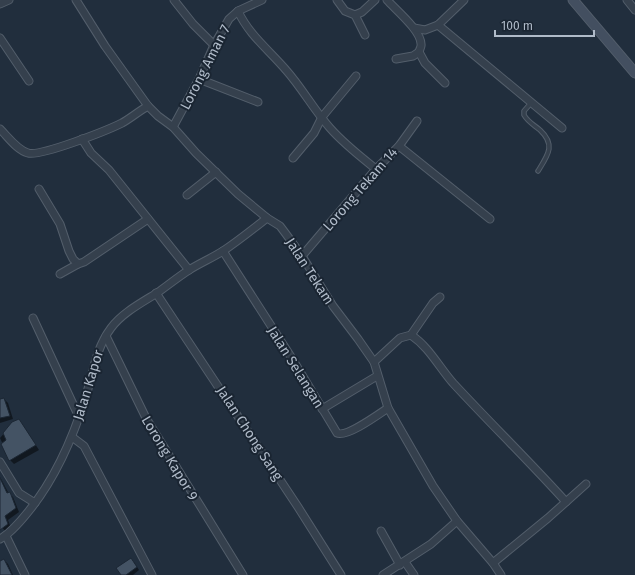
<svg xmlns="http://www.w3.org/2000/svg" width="635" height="575" font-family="'Fira Sans',sans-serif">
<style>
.shadow{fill:#0007}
.building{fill:#445364;stroke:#1c2734}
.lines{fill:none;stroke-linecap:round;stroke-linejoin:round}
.lane-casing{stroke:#535e6b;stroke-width:5.5}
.street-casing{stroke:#535e6b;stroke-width:9}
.secondary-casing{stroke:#535e6b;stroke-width:11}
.lane{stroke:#35404d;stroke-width:3.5}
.street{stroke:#35404d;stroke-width:7}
.secondary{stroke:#434f60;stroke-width:9}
.labels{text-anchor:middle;stroke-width:4;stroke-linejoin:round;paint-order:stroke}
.street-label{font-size:14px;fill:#b0bbc9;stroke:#1a2532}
</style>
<rect width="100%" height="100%" fill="#212e3d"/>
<g class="shadow">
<path d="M4,399l4,4 5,16 -13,4v-23z"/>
<path d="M19,420l4,5 16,25 -25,14 -4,-4 -10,-22 13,-15z"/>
<path d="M0,477l9,17 4,3 6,15 -11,8 3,8 -5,4 -6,-7z"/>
<path d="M4,560l4,4 5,11h-13v-13z"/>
<path d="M134,562l5,8 -6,5h-11z"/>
</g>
<g class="building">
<path d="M4,398l6,18 -10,2v-19z"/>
<path d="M19,419l17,26 -27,16 -8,-17 5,-4 -3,-7 9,-11z"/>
<path d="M0,478l7,15 3,-1 6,16 -11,8 3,8 -8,6z"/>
<path d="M131,558l6,9 -11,8h-5l-5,-7z"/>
<path d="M4,559l8,16h-12v-14z"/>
</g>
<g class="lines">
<defs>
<path id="lane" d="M531,103l-7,8v4c4,7 10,10 16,15 16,15 8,25 -2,41"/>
<g id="street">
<path d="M76,0l29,46 43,60 10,10 15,11 23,26 42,41 29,24 13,8 6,8 16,22 31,50 25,33 16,23 14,46 45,78 24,35 36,42 8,12"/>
<path d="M174,0l19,24 21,21"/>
<path d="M337,0l8,11 10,4 10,20"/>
<path d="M387,0c9,10 36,32 34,46 0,1 -2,5 -2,6l6,11 20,20"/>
<path d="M627,0l8,10"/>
<path d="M0,4l9,-4"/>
<path d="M238,11c11,24 31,39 48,59 16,18 28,40 44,58 14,16 31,29 46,41"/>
<path d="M355,15l7,-3 13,-12"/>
<path d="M438,25l124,103"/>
<path d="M414,28l11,2 13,-5 26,-25"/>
<path d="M0,38l29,43"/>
<path d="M396,59l17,-3 6,-4"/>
<path d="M199,79l59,23"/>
<path d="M173,127l26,-48 15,-34 15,-26 9,-8 24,-11"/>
<path d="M0,129c8,8 17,21 28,24 12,4 80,-23 94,-30 9,-5 17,-12 26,-17"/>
<path d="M82,139l9,14 18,17 80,100"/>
<path d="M399,146l91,73"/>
<path d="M293,158l21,-25 8,-16 34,-41"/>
<path d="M39,189l21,35 9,27 4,8 5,5 6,-2 64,-43"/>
<path d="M187,195l29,-23"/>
<path d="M223,251l70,109 44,73c9,5 42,-19 51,-25"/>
<path d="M302,256l74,-87 23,-23 18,-25"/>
<path d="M60,274l18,-10"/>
<path d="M156,293l142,214 43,68"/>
<path d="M33,318l46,99"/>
<path d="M411,335c18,12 28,32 42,48 37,40 76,78 113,119"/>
<path d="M106,336l40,82 97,157"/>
<path d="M374,362l26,-24 11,-3 22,-32 7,-6"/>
<path d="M322,409l55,-33"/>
<path d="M72,437l12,9 68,129"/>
<path d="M0,462l19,31 16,10"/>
<path d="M381,531l19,34"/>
<path d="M6,536l19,39"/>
<path d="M0,539c11,-6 20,-17 28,-27 28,-34 45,-74 58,-116 7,-24 10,-48 25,-68 11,-15 30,-25 46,-35 10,-7 21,-16 32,-23 11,-7 23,-12 34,-19 15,-10 30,-22 44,-33"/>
<path d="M405,562l9,13"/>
<path d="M493,563l55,-45 38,-34"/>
<path d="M383,575l48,-31 26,-23"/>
</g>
<path id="secondary" d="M573,0l62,73"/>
</defs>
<use href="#lane" class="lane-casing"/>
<use href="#street" class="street-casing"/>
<use href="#secondary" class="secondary-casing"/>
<use href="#lane" class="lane"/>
<use href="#street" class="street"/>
<use href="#secondary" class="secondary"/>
</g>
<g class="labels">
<g class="street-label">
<text transform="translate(205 67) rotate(-63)" y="5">Lorong Aman 7</text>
<text transform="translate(360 189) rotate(-49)" y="5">Lorong Tekam 14</text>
<text transform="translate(310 271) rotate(57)" y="5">Jalan Tekam</text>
<text transform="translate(296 367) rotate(58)" y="5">Jalan Selangan</text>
<text transform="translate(88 385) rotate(-73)" y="5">Jalan Kapor</text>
<text transform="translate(250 433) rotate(57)" y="5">Jalan Chong Sang</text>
<text transform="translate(170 458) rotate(59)" y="5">Lorong Kapor 9</text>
</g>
</g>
<path d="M495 30v6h99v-6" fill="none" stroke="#b0bbc9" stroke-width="2"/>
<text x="501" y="30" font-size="12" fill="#b0bbc9" stroke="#1a2532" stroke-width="3" paint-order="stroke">100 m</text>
</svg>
